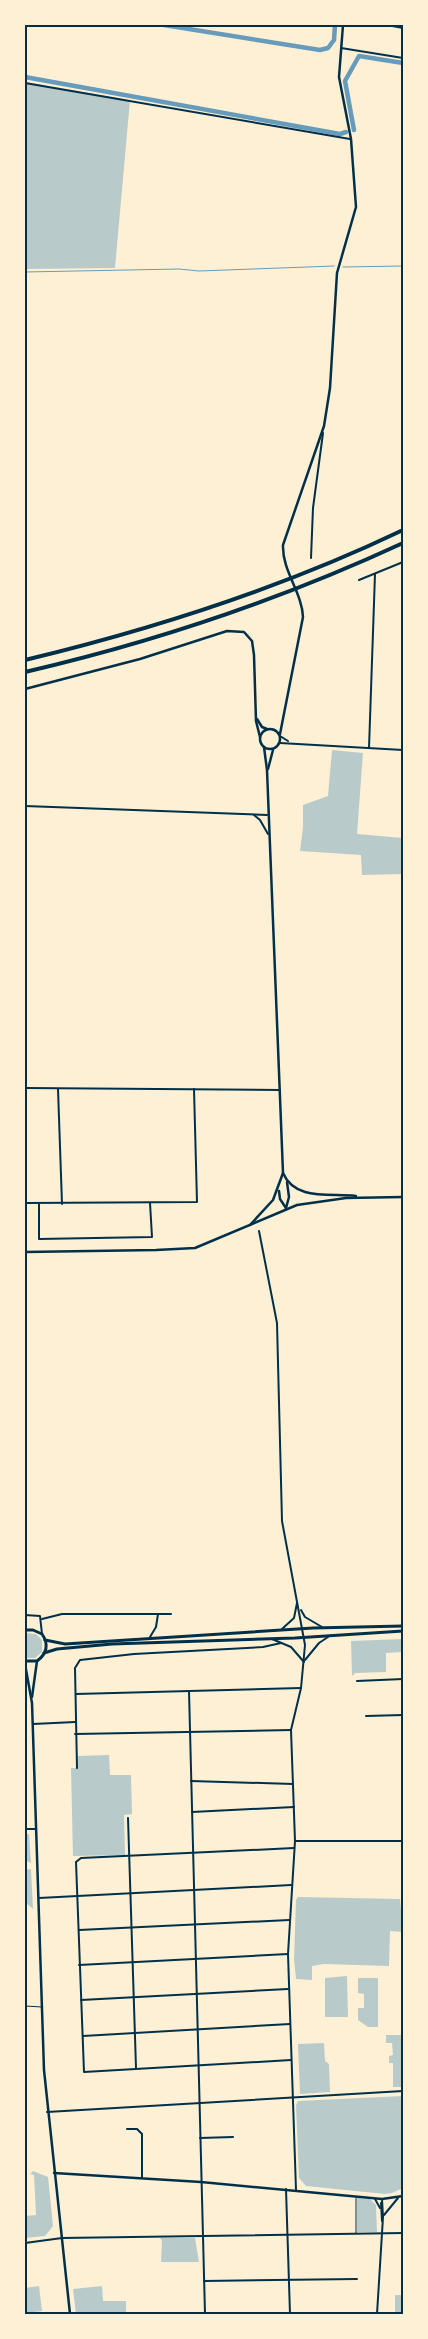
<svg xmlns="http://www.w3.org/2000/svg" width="428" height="2339" font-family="Figtree,sans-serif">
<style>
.green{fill:#b9caca}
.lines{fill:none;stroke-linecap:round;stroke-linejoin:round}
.stream{stroke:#669bbc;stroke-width:1}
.canal{stroke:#669bbc;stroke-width:4.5}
.service{stroke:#003049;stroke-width:1}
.minor{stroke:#003049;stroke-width:2}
.tertiary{stroke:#003049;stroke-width:2.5}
.primary{stroke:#003049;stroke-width:3}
.motorway{stroke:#003049;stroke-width:4}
.neatline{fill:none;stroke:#003049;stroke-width:2}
</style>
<rect width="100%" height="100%" fill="#fdf0d5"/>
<g class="green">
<path d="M25,82l105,18 -15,168 -90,1z"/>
<path d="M332,750l31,3 -6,81 46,4v36l-41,1 -1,-20 -61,-4 3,-24v-22l25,-9z"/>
<path d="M25,1633l11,1 6,6v12l-7,6h-10z"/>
<path d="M403,1639v13l-17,1v19l-31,1 -3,3 -1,-35z"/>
<path d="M109,1755l1,20h21l1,39 -8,1 1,40 -52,1 -2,-88h7v-12z"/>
<path d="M25,1834h4l2,29 -6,-3z"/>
<path d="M31,1869l2,40 -8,-7v-32z"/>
<path d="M298,1897l102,2 3,33 -13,-1 -1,35 -65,-2 -12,2v14l-16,-1 -2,-20 2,-59z"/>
<path d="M347,1976l1,41h-23v-39z"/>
<path d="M358,1978h20v49h-10l-10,-7v-12h6v-14l-6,-1z"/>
<path d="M386,2035h17v52h-10v-24h-4v-7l4,-1 -1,-12h-6z"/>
<path d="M324,2043l1,18 4,3 1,28 -30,2 -2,-50z"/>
<path d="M403,2096v92l-11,5 -7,1 -79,-8 -7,-8 -3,-73 2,-4z"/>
<path d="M33,2171l15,6 5,49 -8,10 -20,2v-22l11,-1 -2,-40 -4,-1z"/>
<path d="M357,2198l13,1 6,6 1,27h-20z"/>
<path d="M160,2238h35l4,24h-38l1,-21z"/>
<path d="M39,2286l3,25 -17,2v-25z"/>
<path d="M102,2286l1,15h23v13h-50l-3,-25z"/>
<rect x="395" y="2295" width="8" height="19"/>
</g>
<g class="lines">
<g class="stream">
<path d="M343,267l60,-1"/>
<path d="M25,272l154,-3 20,2 135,-5"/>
</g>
<g class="canal">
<path d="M164,25l156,25 8,-2 6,-8 1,-15"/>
<path d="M25,77l315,57 6,-2"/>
<path d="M354,130l-9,-49 14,-25 44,7"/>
</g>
<g class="service">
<path d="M25,2006l17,1"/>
<path d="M356,2197v36"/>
</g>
<g class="minor">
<path d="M387,25l16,3"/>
<path d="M341,48l62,10"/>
<path d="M25,83l325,56"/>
<path d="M311,558l2,-50 10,-75"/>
<path d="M359,580l44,-18"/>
<path d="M280,736l8,5"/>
<path d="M280,743l123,7"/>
<path d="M369,748l6,-174"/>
<path d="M25,806l242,9"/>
<path d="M254,815l6,5 8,14"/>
<path d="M25,1088l255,2"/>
<path d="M58,1089l4,115"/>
<path d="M25,1203l172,-1 -3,-113"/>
<path d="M39,1204v35l113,-2 -2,-34"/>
<path d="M259,1231l18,92 5,198 23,124 -4,43 -10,42 4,111 -7,113 8,236"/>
<path d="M301,1610l4,7 17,10"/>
<path d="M25,1615l15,1 2,18"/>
<path d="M42,1619l20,-5h109"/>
<path d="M282,1629l12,-11 3,-15"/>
<path d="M150,1637l6,-10 2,-13"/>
<path d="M272,1639l19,8 13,15"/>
<path d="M305,1660l14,-17 9,-6"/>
<path d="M357,1681l46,-2"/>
<path d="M189,1691l16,623"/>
<path d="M76,1694l225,-6"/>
<path d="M366,1716l37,-1"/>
<path d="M33,1724l42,-2"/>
<path d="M75,1734l216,-4"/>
<path d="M77,1768l-2,-100 5,-8 54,-6 129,-7 18,-4"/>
<path d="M191,1781l102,3"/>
<path d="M192,1812l102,-5"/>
<path d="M128,1818l8,250"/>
<path d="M25,1829h10"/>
<path d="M295,1841h108"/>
<path d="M39,1898l252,-13"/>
<path d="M79,1930l210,-10"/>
<path d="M79,1965l209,-11"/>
<path d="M81,2000l207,-11"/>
<path d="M83,2036l207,-12"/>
<path d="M291,2060l-207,12 -8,-210 5,-4 213,-10"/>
<path d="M47,2112l356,-21"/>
<path d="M127,2129h10l5,5v43"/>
<path d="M200,2138l33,-1"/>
<path d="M286,2189l4,125"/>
<path d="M375,2199l5,9"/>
<path d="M381,2203l1,18"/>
<path d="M384,2215l14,-17"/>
<path d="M25,2243l37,-5 341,-5"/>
<path d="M204,2281l153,-2"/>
<path d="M377,2314l6,-97 -1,-18"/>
</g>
<g class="tertiary">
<path d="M25,689l115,-30 87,-28 17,1 8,9 2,14 2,66 4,16"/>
<path d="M257,719l5,8 5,2"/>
<circle cx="270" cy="739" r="10"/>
<path d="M280,734l23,-117c-1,-25 -21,-46 -20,-72l41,-119 6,-38 7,-115 19,-66 -5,-68 -12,-62 4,-52"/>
<path d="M268,769l5,-19"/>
<path d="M283,1173c12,28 47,20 73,23"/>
<path d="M279,1191l1,8 6,9"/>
<path d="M286,1208l3,-11 -2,-15"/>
<path d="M250,1225l23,-25 10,-27 -16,-403 -3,-23"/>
<path d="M25,1252l131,-2 39,-2 102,-43 49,-7 57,-1"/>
<path d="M25,1664l7,39 12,367 26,244"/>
<path d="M32,1697l5,-36"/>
<path d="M54,2173l147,9 181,17 21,-3"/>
</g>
<g class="primary">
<path d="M25,1630h8l9,4c7,10 5,20 -5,27h-12"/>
<path d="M45,1640l20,4 248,-16 90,-2"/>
<path d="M44,1653l13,-4 55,-5 183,-6 108,-7"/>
</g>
<g class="motorway">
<path d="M25,660c129,-31 259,-73 378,-130"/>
<path d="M25,672c130,-30 257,-73 378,-129"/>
</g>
</g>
<rect width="428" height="2339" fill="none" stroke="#fdf0d5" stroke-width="52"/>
<rect x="26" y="26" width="376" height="2287" class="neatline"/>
</svg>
